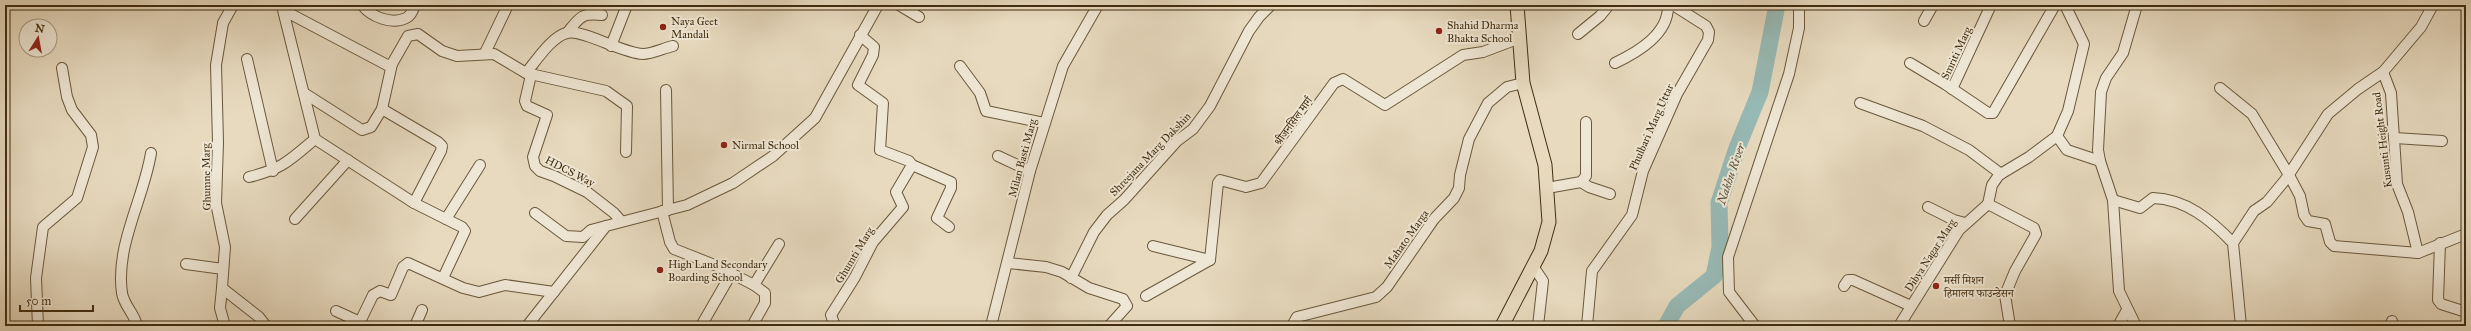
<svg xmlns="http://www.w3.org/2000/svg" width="2471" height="331" font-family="'IM FELL Great Primer','Noto Serif Devanagari',serif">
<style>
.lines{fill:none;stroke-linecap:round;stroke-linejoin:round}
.river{stroke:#97bab6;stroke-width:17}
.minor-casing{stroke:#6a583b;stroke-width:12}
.major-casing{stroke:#402d0f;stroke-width:15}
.minor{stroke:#efe7d5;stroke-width:10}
.major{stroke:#e7dabf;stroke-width:13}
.poi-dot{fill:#8f2418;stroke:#efe7d5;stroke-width:1.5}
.labels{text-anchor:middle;stroke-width:4;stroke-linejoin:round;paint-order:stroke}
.poi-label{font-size:11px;fill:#402d0f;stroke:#efe7d5;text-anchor:start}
.street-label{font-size:11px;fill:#402d0f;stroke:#efe7d5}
.water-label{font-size:12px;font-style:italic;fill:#565039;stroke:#efe7d5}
</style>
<rect width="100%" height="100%" fill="#e7dabf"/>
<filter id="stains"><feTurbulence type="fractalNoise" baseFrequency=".005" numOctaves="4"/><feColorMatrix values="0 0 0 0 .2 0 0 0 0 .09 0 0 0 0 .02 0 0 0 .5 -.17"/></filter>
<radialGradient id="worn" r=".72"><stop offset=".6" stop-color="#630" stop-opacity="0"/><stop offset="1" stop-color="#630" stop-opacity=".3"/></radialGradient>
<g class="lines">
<path class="river" d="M1666,326l11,-20 37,-30 6,-29 -1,-44 18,-55 23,-56 17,-87"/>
<defs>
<g id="minor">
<path d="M233,5l-10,18 -7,42 2,77 -2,61 9,44 -3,41 37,29 7,9"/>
<path d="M362,5c9,12 30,20 44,13 5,-2 7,-8 9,-13"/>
<path d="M899,5l20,12"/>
<path d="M1924,21l9,-16"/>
<path d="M567,33c13,-16 14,-20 35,-18"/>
<path d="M1578,34l22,-18 9,-11"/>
<path d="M611,46l16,-41"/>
<path d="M485,53l23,-48"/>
<path d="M247,59l26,112"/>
<path d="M1615,63c23,-11 54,-29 53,-58"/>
<path d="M1910,63l35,21 43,29h5l62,-108"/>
<path d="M960,66l20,27 6,18 58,12"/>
<path d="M2383,72l8,21 6,91 11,28 10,41"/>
<path d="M526,73c10,-12 26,-37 41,-40 16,-4 54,20 76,21 9,0 21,-6 30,-8"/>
<path d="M531,75l-6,26 2,5 20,9 -14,42 2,9 5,5 14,5 33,16 27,21 7,8"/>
<path d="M2220,88l32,26 37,61 11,21 4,19 4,6 17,3 5,18 4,4 84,7 48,-19"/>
<path d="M1952,89l39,-84"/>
<path d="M666,90l2,120"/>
<path d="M304,93l58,37 9,-3 11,-18 56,33 4,4 -1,5 -27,52"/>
<path d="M1860,103l63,23 46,24 32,24"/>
<path d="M382,109l10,-45"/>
<path d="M2057,136l10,14 33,11 13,39 6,91 17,35"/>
<path d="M2395,138l47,3"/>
<path d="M998,156l32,15"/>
<path d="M2100,161l-2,-11 3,-58 5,-14 17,-25 14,-48"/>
<path d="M912,165l39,17v6l-14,30 12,9"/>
<path d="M249,177c33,-8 40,-16 66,-38"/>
<path d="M1581,182l8,5 21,7"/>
<path d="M1547,188l34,-6 5,-6v-54"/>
<path d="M2113,200l27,8 13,-10c33,1 58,22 80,45"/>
<path d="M1928,207l26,13 11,3"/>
<path d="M662,211l8,31 4,7 43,17 37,19 11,8v10l-13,23"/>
<path d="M535,213l31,23 17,1 8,-7 15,-4"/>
<path d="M295,219l53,-59"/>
<path d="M446,219l34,-54"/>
<path d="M2440,243l-2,57 3,4 25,8"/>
<path d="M1153,246l57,14"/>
<path d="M1008,263l38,4 16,5 27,16 34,11 4,7 -18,20"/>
<path d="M186,264l37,5"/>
<path d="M1533,266l10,15 -5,45"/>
<path d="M443,278l22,-47 -3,-4 -48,-24 -99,-64 -32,-129 104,55 5,-1 16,-28 10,-2 24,17 15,5 37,-2 32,19 80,18 21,15 -1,46"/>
<path d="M1071,278l23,-46 13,-17 17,-15 53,-59 16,-12 17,-23 39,-75 10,-14 12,-12"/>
<path d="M754,285l25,-41"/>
<path d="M1844,286l4,-6h5l58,26"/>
<path d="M222,288l-2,20 5,18"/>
<path d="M1146,296l64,-36 8,-77 2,-3 26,7 15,-4 73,-100 9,-4 42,26 78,-50 20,-3 37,-14"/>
<path d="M336,311l24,11"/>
<path d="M38,326l-2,-48 7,-51 34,-29 16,-51 -2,-12 -19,-25 -5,-13 -5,-29"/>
<path d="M137,326c-2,-12 -13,-20 -15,-33 -7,-47 22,-95 29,-140"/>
<path d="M358,326l15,-31 7,-4 11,4 12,-28 5,-4 55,25 16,4 26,-7 49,7"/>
<path d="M415,326l7,-16"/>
<path d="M527,326l79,-100 81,-21 46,-22 40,-27 42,-38 63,-113"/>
<path d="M701,326l30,-52"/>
<path d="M835,326l-4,-11 24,-38 18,-35 30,-35 -7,-15 16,-27 -3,-4 -29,-11 3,-47 -25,-18 15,-30 1,-8 -14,-12"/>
<path d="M991,326l39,-155 33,-105 35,-61"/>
<path d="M1292,326l5,-9 79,-20 11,-10 47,-68 20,-21 5,-10 1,-13 9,-36 19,-36 19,-16 16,-4"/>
<path d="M1587,326l5,-55 40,-56 11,-44 34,-77 31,-54 1,-8 -3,-6 -33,-21"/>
<path d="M1755,326l-26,-34 -1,-35 61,-183 10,-46v-23"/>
<path d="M1899,326l60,-96 29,-26"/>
<path d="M2010,326l-5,-31 10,-24 21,-37 -2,-6 -46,-24 4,-19 7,-10 30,-18 28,-21 11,-25 16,-67 -19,-39"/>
<path d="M2118,326l9,-16"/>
<path d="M2241,326l-8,-83 21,-32 13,-9 19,-23 42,-65 30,-25 25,-17 38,-45 12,-22"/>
<path d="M2390,326l2,-5"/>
</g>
<path id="major" d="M1502,326l39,-75 8,-29 -4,-57 -22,-82 -6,-78"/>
</defs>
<use href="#minor" class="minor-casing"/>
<use href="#major" class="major-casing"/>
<use href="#minor" class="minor"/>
<use href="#major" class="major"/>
</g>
<g class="poi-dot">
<circle cx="663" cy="27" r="4"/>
<circle cx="1439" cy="31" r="4"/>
<circle cx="724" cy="145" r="4"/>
<circle cx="660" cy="270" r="4"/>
<circle cx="1936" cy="286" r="4"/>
</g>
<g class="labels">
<g class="poi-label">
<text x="671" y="25">Naya Geet<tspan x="671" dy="13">Mandali</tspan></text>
<text x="1447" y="29">Shahid Dharma<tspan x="1447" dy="13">Bhakta School</tspan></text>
<text x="732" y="149">Nirmal School</text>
<text x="668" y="268">High Land Secondary<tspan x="668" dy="13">Boarding School</tspan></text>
<text x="1944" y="284">मर्सी मिशन<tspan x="1944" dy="13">हिमालय फाउन्डेसन</tspan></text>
</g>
<g class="street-label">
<text transform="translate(1956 53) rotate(-65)" y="4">Smriti Marg</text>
<text transform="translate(1293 121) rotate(-54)" y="4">श्रीजनसिल मार्ग</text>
<text transform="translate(1651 127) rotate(-66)" y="4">Phulbari Marg Uttar</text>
<text transform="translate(2382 140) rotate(-97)" y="4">Kusunti Height Road</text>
<text transform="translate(1150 154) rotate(-46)" y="4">Shreejana Marg Dakshin</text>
<text transform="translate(1022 158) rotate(-75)" y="4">Milan Basti Marg</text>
<text transform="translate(570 171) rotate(27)" y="4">HDCS Way</text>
<text transform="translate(206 177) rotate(-91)" y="4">Ghumne Marg</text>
<text transform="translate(1406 239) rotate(-55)" y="4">Mahato Marga</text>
<text transform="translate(854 255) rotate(-59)" y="4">Ghumti Marg</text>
<text transform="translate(1930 255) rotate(-57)" y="4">Dibya Nagar Marg</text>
</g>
<g class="water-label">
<text transform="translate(1731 174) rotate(-71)" y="4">Nakhu River</text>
</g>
</g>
<rect width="2471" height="331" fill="none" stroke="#e7dabf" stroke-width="20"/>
<rect x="6" y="6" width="2459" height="319" fill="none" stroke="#402d0f" stroke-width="2"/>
<rect x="10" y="10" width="2451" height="311" fill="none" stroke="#402d0f"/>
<g transform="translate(38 38) rotate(11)"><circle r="19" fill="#efe7d5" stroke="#a99d86"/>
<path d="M0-3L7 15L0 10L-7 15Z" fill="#8f2418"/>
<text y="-6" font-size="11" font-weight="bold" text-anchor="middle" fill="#402d0f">N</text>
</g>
<path d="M20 305v6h73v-6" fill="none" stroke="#402d0f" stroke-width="2"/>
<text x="26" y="305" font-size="12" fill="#402d0f" stroke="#efe7d5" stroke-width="3" paint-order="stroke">50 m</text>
<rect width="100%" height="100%" filter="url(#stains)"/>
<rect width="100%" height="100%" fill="url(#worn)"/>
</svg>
